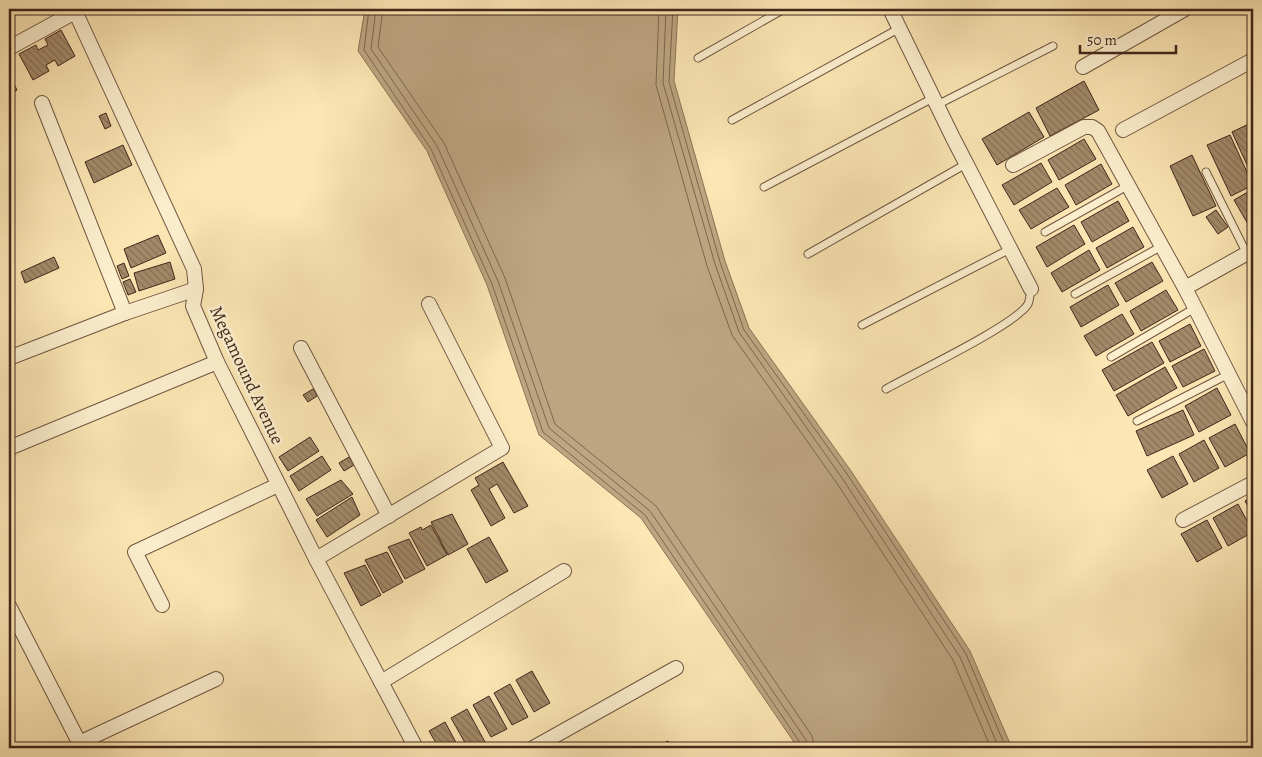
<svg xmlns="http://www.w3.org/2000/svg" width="1262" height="757" font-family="Alegreya,serif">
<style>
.water{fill:#bca580;stroke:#8b7257}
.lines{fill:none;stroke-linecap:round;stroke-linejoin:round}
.shore{stroke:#7e664d;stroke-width:1}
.building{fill:url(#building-back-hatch);stroke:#41261a}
.lane-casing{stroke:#705640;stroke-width:9}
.street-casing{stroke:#705640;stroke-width:16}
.lane{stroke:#fcefce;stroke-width:7}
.street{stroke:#fcefce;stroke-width:14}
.labels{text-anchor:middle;stroke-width:5;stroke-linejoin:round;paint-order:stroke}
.street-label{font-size:18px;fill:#41261a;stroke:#fcefce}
</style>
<defs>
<pattern id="building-back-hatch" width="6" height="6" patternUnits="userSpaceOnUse" patternTransform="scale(1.25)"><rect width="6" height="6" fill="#a28a6a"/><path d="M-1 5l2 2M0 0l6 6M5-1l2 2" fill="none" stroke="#867156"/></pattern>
</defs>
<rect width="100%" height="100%" fill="#fbe6b4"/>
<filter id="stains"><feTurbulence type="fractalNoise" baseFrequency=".004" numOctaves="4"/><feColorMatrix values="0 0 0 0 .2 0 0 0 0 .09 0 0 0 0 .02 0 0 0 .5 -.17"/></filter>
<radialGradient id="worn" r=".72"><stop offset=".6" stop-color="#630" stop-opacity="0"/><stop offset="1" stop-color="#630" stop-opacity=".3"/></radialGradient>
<path class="water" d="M365,9h313l-4,72 51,180 24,67 102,143 119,180 42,97h-214l-157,-230 -102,-83 -52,-150 -60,-134 -69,-100z"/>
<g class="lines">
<g class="shore">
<path d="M369,9l-5,41 67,99 61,135 51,148 102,83 156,229 1,4"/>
<path d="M376,9l-5,40 66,97 61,135 51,147 101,83 156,229 2,8"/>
<path d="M383,9l-5,38 66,96 61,135 50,146 101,82 156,230 3,12"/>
<path d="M659,9l-3,76 51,181 25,69 104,147 117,178 38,88"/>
<path d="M666,9l-3,74 52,181 24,68 103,146 118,179 39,91"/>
<path d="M673,9l-4,73 51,180 24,68 103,144 119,180 40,94"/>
</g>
</g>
<g class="building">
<path d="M61,30l14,26 -17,10 -3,-6 -9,5 3,6 -16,9 -14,-26 17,-9 2,5 10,-5 -3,-6z"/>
<path d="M9,74l8,16 -8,5z"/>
<path d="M1084,81l15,29 -49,26 -14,-28z"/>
<path d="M1029,112l15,25 -47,28 -15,-26z"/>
<path d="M106,113l5,13 -6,3 -6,-13z"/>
<path d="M1253,122v56l-21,-46z"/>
<path d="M1230,135l23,50 -22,11 -24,-51z"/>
<path d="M1084,139l12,20 -37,21 -11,-20z"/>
<path d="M123,145l9,20 -38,18 -9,-21z"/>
<path d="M1192,155l24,51 -23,10 -23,-50z"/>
<path d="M1041,163l11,19 -38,23 -12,-20z"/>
<path d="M1101,164l11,20 -36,21 -11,-20z"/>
<path d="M1057,188l12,19 -38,22 -12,-19z"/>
<path d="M1253,189v41l-1,1 -18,-31z"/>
<path d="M1118,201l11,20 -37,21 -11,-20z"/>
<path d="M1216,210l12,17 -10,7 -12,-17z"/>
<path d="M1074,225l11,19 -38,23 -11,-20z"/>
<path d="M1133,227l11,20 -37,21 -11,-20z"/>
<path d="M158,235l8,18 -35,15 -7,-19z"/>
<path d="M1089,250l11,20 -38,22 -11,-19z"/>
<path d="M54,257l5,11 -34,15 -4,-11z"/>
<path d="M170,262l5,17 -36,12 -5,-18z"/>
<path d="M1152,262l11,19 -37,21 -11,-19z"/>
<path d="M124,263l5,13 -7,3 -5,-13z"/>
<path d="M130,279l6,13 -8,3 -5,-13z"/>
<path d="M1108,285l11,20 -38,22 -11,-20z"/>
<path d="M1166,290l12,20 -37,21 -11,-20z"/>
<path d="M1122,314l12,20 -38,22 -12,-20z"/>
<path d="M1190,324l11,22 -31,16 -11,-21z"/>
<path d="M1152,342l12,21 -50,28 -12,-21z"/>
<path d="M1204,349l11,22 -32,16 -11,-21z"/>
<path d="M1165,367l12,21 -49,28 -12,-21z"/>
<path d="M1217,388l14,27 -32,17 -14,-26z"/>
<path d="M313,389l4,7 -9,6 -5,-7z"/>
<path d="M1183,410l11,25 -47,21 -11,-25z"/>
<path d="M1235,424l15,29 -25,14 -16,-29z"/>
<path d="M310,437l9,14 -31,20 -9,-14z"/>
<path d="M1204,440l15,28 -25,14 -15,-28z"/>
<path d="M322,456l9,14 -32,21 -9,-15z"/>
<path d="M1173,456l15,28 -26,14 -15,-28z"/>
<path d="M349,457l5,8 -10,6 -5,-8z"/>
<path d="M503,462l25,44 -14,7 -17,-29 -8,5 16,29 -14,8 -20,-36 8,-5 -4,-7z"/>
<path d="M341,480l12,14 -36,22 -11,-17z"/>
<path d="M1253,496v20l-8,-15z"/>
<path d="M352,497l8,18 -33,22 -11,-17z"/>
<path d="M1238,504l15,28 -25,14 -15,-28z"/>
<path d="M452,514l16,30 -20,11 -17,-33z"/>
<path d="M1207,520l15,28 -25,14 -16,-28z"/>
<path d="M431,525l16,30 -20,11 -18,-33 12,-6 1,3z"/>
<path d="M489,537l19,34 -22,12 -19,-34z"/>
<path d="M409,539l16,30 -20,10 -17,-32z"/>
<path d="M387,552l16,30 -20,11 -18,-33z"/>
<path d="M365,565l16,30 -20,11 -17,-33z"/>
<path d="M532,671l18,32 -16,9 -18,-32z"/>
<path d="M510,684l18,33 -16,8 -18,-32z"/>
<path d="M489,696l18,33 -16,8 -18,-32z"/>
<path d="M467,709l18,33 -12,6h-5l-17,-30z"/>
<path d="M445,722l14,26h-20l-10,-17z"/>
<path d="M668,741l4,7h-16v-1z"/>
</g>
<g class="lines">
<defs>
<g id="lane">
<path d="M698,58l86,-49"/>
<path d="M937,105l116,-59"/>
<path d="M732,120l168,-92"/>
<path d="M1206,172l41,82"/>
<path d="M764,187l169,-89"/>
<path d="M1045,232l84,-47"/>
<path d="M808,254l158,-90"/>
<path d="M1075,294l87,-48"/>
<path d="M862,325l148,-76"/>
<path d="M1111,357l84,-49"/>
<path d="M886,389c26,-15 130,-64 142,-85 2,-4 2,-11 3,-15"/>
<path d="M1137,421l92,-47"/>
</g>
<g id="street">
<path d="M74,9l120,260 2,20 -3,17 24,56 99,197 100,189"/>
<path d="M890,9l63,129 78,151"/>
<path d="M9,48l66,-36"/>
<path d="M1083,67l102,-58"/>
<path d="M42,103l83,210"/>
<path d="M1123,130l130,-70"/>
<path d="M1013,165l71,-38h8l6,4 87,157"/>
<path d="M1253,250l-68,38 68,134"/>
<path d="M301,348l88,168"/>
<path d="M9,358l116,-45 71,-24"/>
<path d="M9,448l208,-86"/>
<path d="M1183,520l70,-37"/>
<path d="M316,559l186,-111 -73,-144"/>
<path d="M162,605l-27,-53 143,-67"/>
<path d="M9,606l73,142"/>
<path d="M381,682l183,-111"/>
<path d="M79,743l137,-64"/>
<path d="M533,748l143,-80"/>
</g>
</defs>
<use href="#lane" class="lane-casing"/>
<use href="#street" class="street-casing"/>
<use href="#lane" class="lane"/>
<use href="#street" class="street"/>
</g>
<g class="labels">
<g class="street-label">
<text transform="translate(247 375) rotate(65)" y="6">Megamound Avenue</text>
</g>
</g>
<rect width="1262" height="757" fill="none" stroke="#fbe6b4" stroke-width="30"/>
<rect x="10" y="10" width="1242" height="737" fill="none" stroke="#41261a" stroke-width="2.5"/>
<rect x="15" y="15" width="1232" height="727" fill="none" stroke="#41261a"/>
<path d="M1080 45v8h96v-8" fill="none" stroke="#41261a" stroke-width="2.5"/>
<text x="1087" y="45" font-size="15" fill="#41261a" stroke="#fcefce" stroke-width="4" paint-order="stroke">50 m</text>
<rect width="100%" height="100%" filter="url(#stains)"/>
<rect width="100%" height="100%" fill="url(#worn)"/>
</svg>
